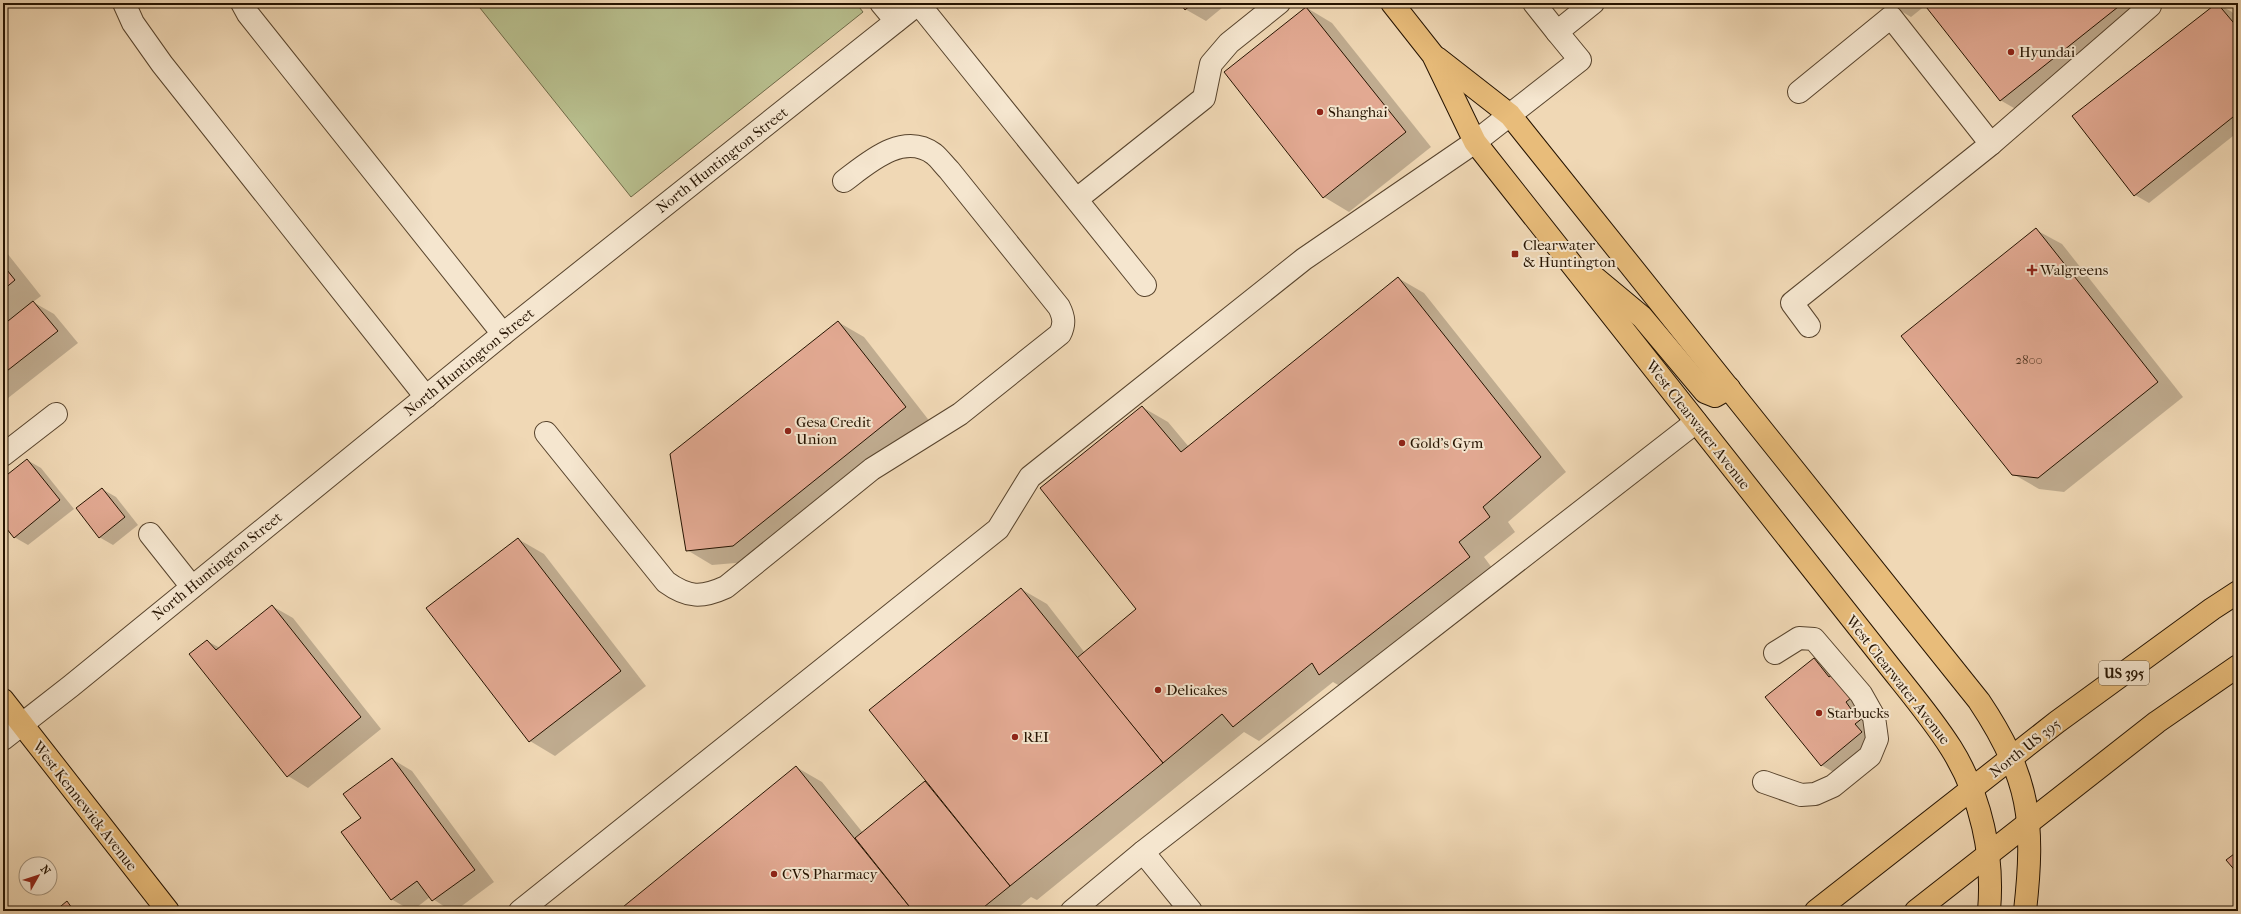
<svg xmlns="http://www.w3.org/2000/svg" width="2241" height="914" font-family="'IM FELL French Canon',serif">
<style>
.green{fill:#b8bf8e;stroke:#6e6947}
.shadow{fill:#0003}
.building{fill:#e2a992;stroke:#251300}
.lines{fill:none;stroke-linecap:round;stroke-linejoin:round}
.minor-casing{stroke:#58442d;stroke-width:24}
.major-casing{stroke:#251300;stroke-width:24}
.highway-casing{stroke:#251300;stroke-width:24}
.minor{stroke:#f5e6cf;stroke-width:22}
.major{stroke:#e8bc7a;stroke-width:22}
.highway{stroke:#e8bc7a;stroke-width:22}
.poi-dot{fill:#8f2418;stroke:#f5e6cf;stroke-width:1.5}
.labels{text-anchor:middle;stroke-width:4;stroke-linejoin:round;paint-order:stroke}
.number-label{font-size:13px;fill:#543824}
.shield{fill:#f5e6cf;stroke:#63523e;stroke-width:1}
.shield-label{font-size:14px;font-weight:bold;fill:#251300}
.poi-label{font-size:15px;fill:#251300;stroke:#f5e6cf;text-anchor:start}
.street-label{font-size:15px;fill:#251300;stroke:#f5e6cf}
</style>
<rect width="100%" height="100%" fill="#f0d8b5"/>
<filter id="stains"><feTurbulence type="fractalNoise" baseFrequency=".005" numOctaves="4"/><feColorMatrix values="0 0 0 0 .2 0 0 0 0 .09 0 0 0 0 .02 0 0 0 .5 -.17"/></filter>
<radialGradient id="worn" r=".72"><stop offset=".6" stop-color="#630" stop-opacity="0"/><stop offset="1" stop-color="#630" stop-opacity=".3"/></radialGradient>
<path class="green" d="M476,3h380l7,9 -232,185z"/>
<g class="shadow">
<path d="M1181,3h47l-22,18 -21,-12z"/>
<path d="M1887,3h261l-122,112 -26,-15 -74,-95 -15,12z"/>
<path d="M2218,4l14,8 6,8v112l-89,71 -14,-8 -62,-79z"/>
<path d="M1307,8l25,15 99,124 -82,65 -25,-15z"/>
<path d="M2036,230l26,14 121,153 -119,95 -25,-3 -26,-15z"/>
<path d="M3,248l38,48 -8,6 21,12 24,29 -75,59z"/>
<path d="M1398,278l26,15 142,179 -58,50 7,10 -31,25 11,15 -150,117 -12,-7 -74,59 -15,-9 -207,168 -6,-3 -17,14h-394l176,-144 26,15 41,51 62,-51 6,4 90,-197 26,15 38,49 52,-43 5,-203 26,15 21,25z"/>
<path d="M838,322l26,15 67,86 -172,138 -47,4 -25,-15z"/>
<path d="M27,460l14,8 33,41 -46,36 -14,-8 -11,-15v-43z"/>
<path d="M102,489l14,8 22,28 -25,20 -14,-8z"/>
<path d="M518,539l26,15 102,132 -91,70 -25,-15z"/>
<path d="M272,606l21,12 88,111 -73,59 -20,-12 -81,-135 13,7z"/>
<path d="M1814,659l20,12 50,59 -42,47 -21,-12z"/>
<path d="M392,759l20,12 82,111 -39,29h-4l-21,-14 -18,14 -21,-12z"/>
<path d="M67,903l10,8h-21z"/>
</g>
<g class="building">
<path d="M1180,3h13l-8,7z"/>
<path d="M1923,3h200l-123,98z"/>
<path d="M2217,3l21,25v85l-104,83 -62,-80z"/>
<path d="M1306,7l100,125 -83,66 -99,-126z"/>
<path d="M2036,228l122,154 -120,96 -26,-3 -111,-139z"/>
<path d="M3,265l12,15 -12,10z"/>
<path d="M1398,277l143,180 -58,50 7,10 -31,25 11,15 -151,118 -7,-12 -79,64 -11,-13 -59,49 -86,-105 59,-49 -96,-121 102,-82 39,46z"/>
<path d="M33,301l25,30 -55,43v-49z"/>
<path d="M838,321l68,86 -173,139 -47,5 -16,-97z"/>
<path d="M27,459l33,41 -46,38 -11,-14v-46z"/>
<path d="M102,488l23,29 -26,21 -23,-30z"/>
<path d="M518,538l103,133 -92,71 -103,-134z"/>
<path d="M1021,588l142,175 -153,123 -141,-176z"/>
<path d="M272,605l89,112 -74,60 -98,-123 18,-14 9,10z"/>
<path d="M1814,658l15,19 3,-2 19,23 -5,4 5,7 4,-3 9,11 -9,7 7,8 -41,34 -56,-69z"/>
<path d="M392,758l83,112 -43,31 -15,-20 -26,19 -50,-68 20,-14 -18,-24z"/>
<path d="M796,766l117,145h-295z"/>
<path d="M925,781l85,105 -31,25h-66l-58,-73z"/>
<path d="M2238,851v23l-12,-14z"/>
<path d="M67,901l7,10h-19z"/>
</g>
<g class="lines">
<defs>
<g id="minor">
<path d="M124,3l9,20 29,41 264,333"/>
<path d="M242,3l6,11 255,320"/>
<path d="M881,3l15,18"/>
<path d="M918,3l227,282"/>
<path d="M1534,3l23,29 36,-29"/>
<path d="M1799,92l92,-75 100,127 -199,159 17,23"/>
<path d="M1991,144l159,-138"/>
<path d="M1077,199l127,-101 7,-34 18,-21 50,-40"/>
<path d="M546,433l120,149c22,16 36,16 60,5l146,-118 88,-55 100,-80c5,-10 4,-17 -1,-27l-110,-137c-5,-5 -10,-12 -15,-16 -31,-23 -66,9 -90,27"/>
<path d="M3,455l53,-41"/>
<path d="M150,534l42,53"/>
<path d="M3,739l68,-53 432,-352 416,-331"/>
<path d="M1764,782l37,13 14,-1 18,-8 37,-30 7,-17 -3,-22 -13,-23 -47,-55 -15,-1 -24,15"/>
<path d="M1143,852l48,59"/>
<path d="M520,911l478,-382 32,-52 274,-218 171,-117 105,-82 -23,-28"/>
<path d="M1072,911l71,-59 553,-430"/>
</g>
<g id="major">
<path d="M1392,3l41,52 42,87 411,520c22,28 46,56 65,86 30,48 43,107 38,163"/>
<path d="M1437,58l73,57 469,586c51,76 56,121 46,210"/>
<path d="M1588,272l54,45 63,75 10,4 14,-8"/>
<path d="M3,700l165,211"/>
</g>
<g id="highway">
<path d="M1816,911l241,-189 155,-113 26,-17"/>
<path d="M1916,911l241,-189 81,-56"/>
</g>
</defs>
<use href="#minor" class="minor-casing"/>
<use href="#major" class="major-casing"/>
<use href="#highway" class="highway-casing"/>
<use href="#minor" class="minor"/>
<use href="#major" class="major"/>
<use href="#highway" class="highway"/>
</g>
<g class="poi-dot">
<circle cx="2011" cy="52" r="4"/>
<circle cx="1320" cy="112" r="4"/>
<rect x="1511" y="250" width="8" height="8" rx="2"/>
<path d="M2030 264h4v4h4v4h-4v4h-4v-4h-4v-4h4z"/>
<circle cx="788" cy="431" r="4"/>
<circle cx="1402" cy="443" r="4"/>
<circle cx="1158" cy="690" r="4"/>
<circle cx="1819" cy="713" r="4"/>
<circle cx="1015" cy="737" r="4"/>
<circle cx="774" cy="874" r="4"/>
</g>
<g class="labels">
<g class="number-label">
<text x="2029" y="364">2800</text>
</g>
<rect class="shield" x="2099" y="661" width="50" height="24" rx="3"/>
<g class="shield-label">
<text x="2124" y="678">US 395</text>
</g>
<g class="poi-label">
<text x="2019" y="57">Hyundai</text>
<text x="1328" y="117">Shanghai</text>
<text x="1523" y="250">Clearwater<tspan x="1523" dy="17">&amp; Huntington</tspan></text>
<text x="2040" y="275">Walgreens</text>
<text x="796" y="427">Gesa Credit<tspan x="796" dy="17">Union</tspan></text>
<text x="1410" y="448">Gold's Gym</text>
<text x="1166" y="695">Delicakes</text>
<text x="1827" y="718">Starbucks</text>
<text x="1023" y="742">REI</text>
<text x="782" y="879">CVS Pharmacy</text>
</g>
<g class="street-label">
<text transform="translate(722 160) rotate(-38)" y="5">North Huntington Street</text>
<text transform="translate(469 362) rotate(-39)" y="5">North Huntington Street</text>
<text transform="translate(1698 425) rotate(52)" y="5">West Clearwater Avenue</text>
<text transform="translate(217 566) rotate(-39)" y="5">North Huntington Street</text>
<text transform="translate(1898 680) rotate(52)" y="5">West Clearwater Avenue</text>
<text transform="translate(2025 748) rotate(-38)" y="5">North US 395</text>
<text transform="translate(85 806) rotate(52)" y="5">West Kennewick Avenue</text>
</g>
</g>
<rect width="2241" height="914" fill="none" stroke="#f0d8b5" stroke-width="16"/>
<rect x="4" y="4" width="2233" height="906" fill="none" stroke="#251300" stroke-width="2"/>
<rect x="8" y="8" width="2225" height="898" fill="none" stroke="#251300"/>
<g transform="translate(38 876) rotate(51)"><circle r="19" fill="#f5e6cf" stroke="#a2927c"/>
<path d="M0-3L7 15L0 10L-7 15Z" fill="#8f2418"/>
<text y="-6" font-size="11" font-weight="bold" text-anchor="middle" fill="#251300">N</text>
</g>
<rect width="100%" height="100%" filter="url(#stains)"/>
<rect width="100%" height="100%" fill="url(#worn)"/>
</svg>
